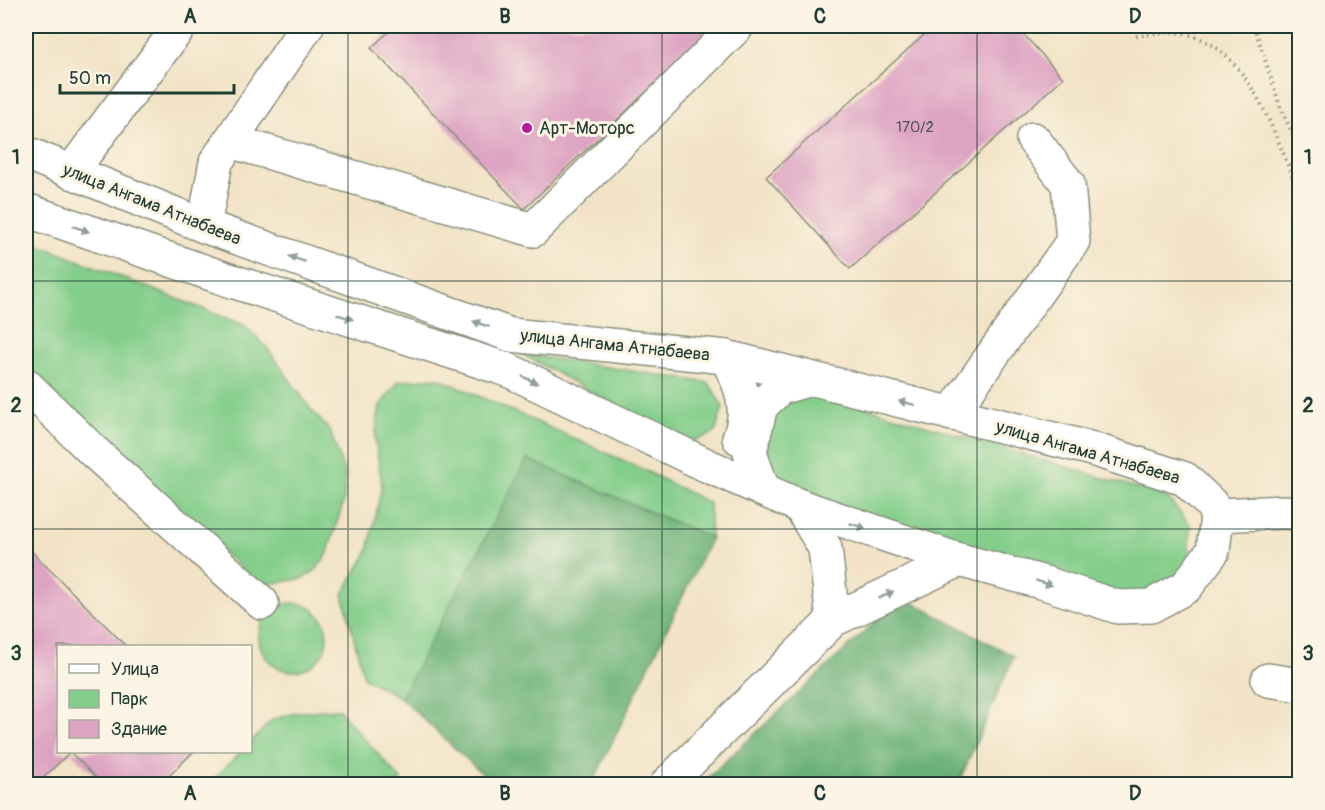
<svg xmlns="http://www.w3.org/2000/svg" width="1325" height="810" font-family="Pangolin,sans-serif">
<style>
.green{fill:#84ce8b;stroke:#528660;stroke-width:1.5}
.forest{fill:#6bb177;stroke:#457756;stroke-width:1.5}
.building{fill:#dda3c3}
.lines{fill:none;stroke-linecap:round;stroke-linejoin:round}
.minor-casing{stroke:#88907d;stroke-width:36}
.path{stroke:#88907d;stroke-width:4;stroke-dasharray:1.5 4.5;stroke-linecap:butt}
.minor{stroke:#fff;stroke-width:33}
.oneway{fill:#8f9e9a}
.grid{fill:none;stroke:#1f3d34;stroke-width:1.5;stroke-opacity:0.55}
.poi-dot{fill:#b5179e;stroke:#fcf5e5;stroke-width:2}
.labels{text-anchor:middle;stroke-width:6;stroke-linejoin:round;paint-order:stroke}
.number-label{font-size:15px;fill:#4e5658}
.poi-label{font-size:18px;fill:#1f3d34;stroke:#fcf5e5;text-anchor:start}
.street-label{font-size:18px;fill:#1f3d34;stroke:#fcf5e5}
.neatline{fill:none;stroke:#1f3d34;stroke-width:2}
.grid-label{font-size:20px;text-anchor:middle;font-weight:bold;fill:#1f3d34}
</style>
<rect width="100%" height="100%" fill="#fcf5e5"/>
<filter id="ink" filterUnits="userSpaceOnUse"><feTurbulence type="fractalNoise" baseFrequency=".0167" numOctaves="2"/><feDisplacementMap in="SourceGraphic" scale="12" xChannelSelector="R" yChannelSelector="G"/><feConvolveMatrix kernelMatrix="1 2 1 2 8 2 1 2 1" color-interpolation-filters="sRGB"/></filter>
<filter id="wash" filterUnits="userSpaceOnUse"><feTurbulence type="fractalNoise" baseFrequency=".008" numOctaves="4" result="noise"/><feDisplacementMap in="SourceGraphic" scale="24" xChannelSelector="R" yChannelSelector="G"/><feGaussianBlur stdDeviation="1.35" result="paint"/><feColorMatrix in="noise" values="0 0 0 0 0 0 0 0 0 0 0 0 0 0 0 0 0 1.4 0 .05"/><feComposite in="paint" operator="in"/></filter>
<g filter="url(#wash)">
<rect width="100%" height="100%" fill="#f2e3c6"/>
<g class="green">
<path d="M26,240l218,85 23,23 45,63 18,20 15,43 -1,26 -17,55 -11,15 -14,9 -43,6 -233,-215z"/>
<path d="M522,354l187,29 14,24 -8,26 -29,11z"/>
<path d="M438,378l200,89 71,36 2,35 -184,-78 -126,238 -37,-20 -21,-84 25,-43 14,-65 -7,-48 5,-33 19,-24z"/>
<path d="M818,393l349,104 23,28 -1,26 -6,19 -30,24 -29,3 -336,-105 -20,-17 -3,-55 19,-21z"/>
<circle cx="293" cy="637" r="34"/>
<path d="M338,709l63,71 -4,4h-188l32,-32h9l1,-10 21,-22 27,-8z"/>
</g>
<g class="forest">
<path d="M527,459l184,79 -119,246h-99l-92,-86z"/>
<path d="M902,597l112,59 -56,128h-257z"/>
</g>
<g id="blocks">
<g class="building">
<path d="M395,26h320l-191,183 -153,-161z"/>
<path d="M934,26h82l47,52 -213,191 -84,-92z"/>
<path d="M26,546l100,100h-68v106h135l-32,32h-58l-33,-32 -33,32h-11z"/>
</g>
</g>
</g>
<g filter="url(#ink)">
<use href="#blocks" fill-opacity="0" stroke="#88907d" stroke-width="1.5"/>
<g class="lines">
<defs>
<g id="minor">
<path d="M230,141l303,89 204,-204"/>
<path d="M26,153l178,73 307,109 215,22 363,91 96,31 26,25 6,11 -4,36 -27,36 -35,19 -33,1 -73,-24 -86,-23 -159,-54 -94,-41 -198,-95 -276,-89 -206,-71"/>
<path d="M71,172l109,-146"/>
<path d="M204,226l12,-64 91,-136"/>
<path d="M726,357c15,27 25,51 13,81"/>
<path d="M26,385l67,66 169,152"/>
<path d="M951,414l122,-173 -5,-57 -35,-45"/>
<path d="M763,490l-13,-38 11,-46 19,-18 31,-9"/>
<path d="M800,506l25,42 8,72"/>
<path d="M1217,515l69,-3 14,2"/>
<path d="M1268,680l32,5"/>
<path d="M667,784l166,-164 126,-60"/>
</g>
</defs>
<use href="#minor" class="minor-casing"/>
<g class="path">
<path d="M1254,26l26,80 20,45"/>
<path d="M1136,36c15,-2 31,-5 46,-3 68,12 94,107 118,161"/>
</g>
<use href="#minor" class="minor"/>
</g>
<defs><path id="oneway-solid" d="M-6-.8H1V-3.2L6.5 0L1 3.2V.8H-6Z" transform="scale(1.5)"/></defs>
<g class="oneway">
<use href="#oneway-solid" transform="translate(81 229) rotate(19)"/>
<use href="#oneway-solid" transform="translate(297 259) rotate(-161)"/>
<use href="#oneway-solid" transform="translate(345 317) rotate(18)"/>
<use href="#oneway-solid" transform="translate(481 324) rotate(-161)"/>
<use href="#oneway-solid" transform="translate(530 380) rotate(26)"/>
<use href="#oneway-solid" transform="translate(907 403) rotate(-166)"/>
<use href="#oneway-solid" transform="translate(858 526) rotate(19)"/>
<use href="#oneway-solid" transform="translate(1044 583) rotate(17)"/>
<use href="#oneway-solid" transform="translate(886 595) rotate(-26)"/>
</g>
</g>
<path class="grid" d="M348,26v758M662,26v758M977,26v758M26,281h1274M26,529h1274"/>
<circle class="poi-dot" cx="527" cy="128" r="6"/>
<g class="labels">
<g class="number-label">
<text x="915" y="132">170/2</text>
</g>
<g class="poi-label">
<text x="539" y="134">Арт-Моторс</text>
</g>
<g class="street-label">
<text transform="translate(152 204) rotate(22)" y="6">улица Ангама Атнабаева</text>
<text transform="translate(615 345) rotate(6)" y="6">улица Ангама Атнабаева</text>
<text transform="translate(1088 452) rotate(16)" y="6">улица Ангама Атнабаева</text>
</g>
</g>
<rect width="1325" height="810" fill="none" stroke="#fcf5e5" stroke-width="66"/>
<rect x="57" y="645" width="195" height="108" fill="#fcf5e5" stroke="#a4ab9e" stroke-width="1.5"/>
<rect x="69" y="664" width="30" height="9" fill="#ffffff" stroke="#a4ab9e" stroke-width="1.5"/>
<text x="111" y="675" font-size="18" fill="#1f3d34">Улица</text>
<rect x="69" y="690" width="30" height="18" fill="#84ce8b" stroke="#a4ab9e" stroke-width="1.5"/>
<text x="111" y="705" font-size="18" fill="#1f3d34">Парк</text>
<rect x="69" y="720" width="30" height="18" fill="#dda3c3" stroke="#a4ab9e" stroke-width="1.5"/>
<text x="111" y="735" font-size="18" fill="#1f3d34">Здание</text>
<path d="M60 84v9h174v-9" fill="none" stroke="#1f3d34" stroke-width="3"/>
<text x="69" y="84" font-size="18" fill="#1f3d34" stroke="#fcf5e5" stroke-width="4.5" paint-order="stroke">50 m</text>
<rect x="33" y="33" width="1259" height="744" class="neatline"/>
<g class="grid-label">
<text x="190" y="23">A</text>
<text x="505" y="23">B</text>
<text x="820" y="23">C</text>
<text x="1135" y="23">D</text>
<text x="16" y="164">1</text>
<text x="1308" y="164">1</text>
<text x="16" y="412">2</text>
<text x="1308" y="412">2</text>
<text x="16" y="660">3</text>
<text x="1308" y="660">3</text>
<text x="190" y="800">A</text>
<text x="505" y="800">B</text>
<text x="820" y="800">C</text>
<text x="1135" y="800">D</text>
</g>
</svg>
